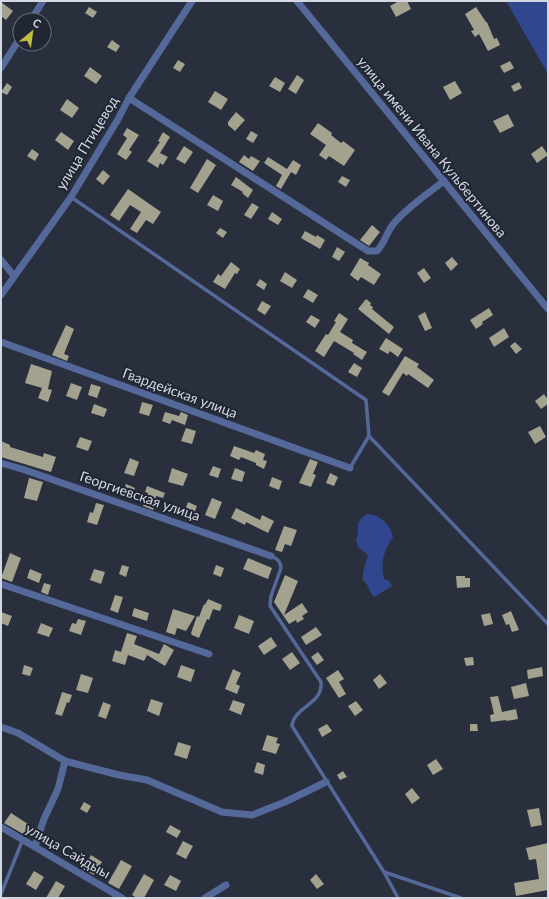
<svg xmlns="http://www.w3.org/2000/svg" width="549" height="899" font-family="Lato,sans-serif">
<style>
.water{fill:#30468f}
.building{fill:#a2a28e}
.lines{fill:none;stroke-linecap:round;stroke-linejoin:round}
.lane{stroke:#55689a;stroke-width:3.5}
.street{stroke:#55689a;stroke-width:7}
.labels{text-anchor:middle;stroke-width:4;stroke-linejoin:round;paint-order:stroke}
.street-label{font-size:14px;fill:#d4d8e1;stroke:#202634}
</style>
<rect width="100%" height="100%" fill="#2a2f3e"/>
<g class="water">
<path d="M506,1h42v73z"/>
<path d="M367,514c12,0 24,11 26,23 -9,13 -13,26 -9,42l5,2 3,5 -18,11c-6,-6 -4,-11 -11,-17v-8l5,-17 -10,-8 -2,-7c6,-13 -5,-15 11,-26z"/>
</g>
<g class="building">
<path d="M399,1h8l4,8 -15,8 -6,-11z"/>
<path d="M1,2l12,9 -7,9 -5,-4z"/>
<path d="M89,7l8,5 -4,6 -8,-5z"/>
<path d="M476,7l10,15h1l7,17 3,-1 3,7 -12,6 -9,-17 -4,3 -4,-6 3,-1 -9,-16z"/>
<path d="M112,40l8,6 -4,6 -9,-5z"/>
<path d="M178,60l7,4 -5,8 -7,-4z"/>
<path d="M510,61l4,7 -10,5 -4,-7z"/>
<path d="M90,67l12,9 -6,8 -12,-8z"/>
<path d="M297,75l7,5 -8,14 -8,-5z"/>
<path d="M275,77l10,6 -5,9 -11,-6z"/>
<path d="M455,81l7,12 -12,7 -7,-13z"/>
<path d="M519,82l3,6 -8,4 -3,-6z"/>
<path d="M7,83l5,4 -5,8 -6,-3z"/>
<path d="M215,91l13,8 -7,11 -13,-8z"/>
<path d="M67,99l12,9 -7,10 -12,-8z"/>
<path d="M236,112l9,8 -10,11 -7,-6v-3z"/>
<path d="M508,114l6,12 -14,7 -7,-12z"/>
<path d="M318,123l14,10 -1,2 10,8 2,-2 12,9 -11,16 -15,-10 -3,4 -7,-5 7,-10 -16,-11z"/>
<path d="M127,128l12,7 -10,15 3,2 -6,8 -9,-6 10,-16 -4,-3z"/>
<path d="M251,131l7,4 -5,8 -7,-4z"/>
<path d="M61,132l13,9 -6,9 -13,-10z"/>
<path d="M163,132l7,5 -10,16 8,4 -5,8 -3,-2 -2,5 -11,-7 13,-19 -2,-1z"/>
<path d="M184,146l9,6 -8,12 -9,-5z"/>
<path d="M542,146l6,9 -11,8 -6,-9z"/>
<path d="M32,149l7,5 -4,7 -8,-5z"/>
<path d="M244,155l5,4 2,-3 9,5 -7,10 -14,-9z"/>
<path d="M268,157l19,12 6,-9 8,5 -5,10 -5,-3 -10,17 -5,-3 6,-11 -18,-12z"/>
<path d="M207,159l9,6 -18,28 -8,-5z"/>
<path d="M103,170l7,6 -7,9 -7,-6z"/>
<path d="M342,176l8,4 -4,7 -8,-5z"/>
<path d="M236,177l17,13 -5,8 -6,-5 1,-1 -12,-7z"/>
<path d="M128,189l33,23 -8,12 -7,-4 -9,13 -7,-4 11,-17 -11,-7 -11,16 -9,-6z"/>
<path d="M213,195l10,6 -5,10 -11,-6z"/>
<path d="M252,203l7,4 -8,12 -7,-4z"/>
<path d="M272,212l10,7 -4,6 -10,-6z"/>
<path d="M372,225l8,7 -11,14 -9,-6z"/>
<path d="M220,228l7,4 -4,6 -7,-5z"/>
<path d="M305,231l11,6 1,-2 8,5 -5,9 -19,-11z"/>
<path d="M337,247l8,5 -6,9 -7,-4z"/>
<path d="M452,257l6,7 -7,7 -6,-8z"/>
<path d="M360,258l9,5 -1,2 13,9 -7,11 -13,-8 -3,4 -8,-6z"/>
<path d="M231,262l9,7 -3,5 -2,-1 -10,16 -12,-7 5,-8 3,2z"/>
<path d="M424,268l7,10 -7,5 -7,-10z"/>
<path d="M285,272l12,8 -5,8 -12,-7z"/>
<path d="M260,279l7,5 -3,6 -8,-5z"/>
<path d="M308,289l10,6 -5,8 -10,-6z"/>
<path d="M366,299l5,4 -1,2 3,2 -1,2 22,18 -5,7 -31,-25z"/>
<path d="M262,301l9,5 -6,9 -8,-5z"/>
<path d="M489,308l4,7 -11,7 1,2 -7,5 -6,-9z"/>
<path d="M425,312l7,16 -7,3 -7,-15z"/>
<path d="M339,313l9,6 -8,13 13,8 -1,3 15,9 -5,8 -9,-6 1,-1 -20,-12 -10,16 -9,-6 11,-17 2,1 8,-13 -2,-1z"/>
<path d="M311,315l9,5 -5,8 -9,-6z"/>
<path d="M66,325l8,4 -10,25 5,2 -2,5 -15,-6z"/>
<path d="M504,328l5,9 -15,10 -5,-9z"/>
<path d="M386,338l17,11 -5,8 -8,-6 -2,3 -9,-5z"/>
<path d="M515,342l7,7 -6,5 -6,-8z"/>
<path d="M405,356l14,8 -2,3 17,13 -6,8 -20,-14 -1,2 -4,-3 -14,23 -7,-4z"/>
<path d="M354,363l8,5 -5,9 -9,-5z"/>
<path d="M31,364l21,7 -4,18 4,1 -4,12 -10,-4 4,-10 -17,-5z"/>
<path d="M71,383l11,4 -5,13 -11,-4z"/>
<path d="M91,384l10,3 -4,11 -9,-3z"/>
<path d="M544,394l4,6v4l-7,5 -6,-8z"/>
<path d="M142,402l11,3 -4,11 -10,-3z"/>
<path d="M94,404l13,5 -3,8 -13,-4z"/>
<path d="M165,412l14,4 2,-4 7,3 -3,10 -13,-5 -2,4 -8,-3z"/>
<path d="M540,426l6,11 -11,7 -7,-12z"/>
<path d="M186,428l10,3 -4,13 -11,-3z"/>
<path d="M80,437l12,4 -4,10 -12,-4z"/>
<path d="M1,441l9,4v2l33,10 1,-4 12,4 -5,15 -50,-15z"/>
<path d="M234,446l20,7 2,-3 9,4 -2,6 4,1 -3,8 -8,-4v-2l-15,-6 -2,3 -9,-4z"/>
<path d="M130,458l9,4 -5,14 -10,-3z"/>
<path d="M310,459l8,3 -5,12 3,1 -5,12 -12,-4z"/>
<path d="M213,466l8,3 -3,9 -9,-3z"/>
<path d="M172,468l16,6 -5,12 -15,-4z"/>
<path d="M235,468l10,4 -3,10 -11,-3z"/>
<path d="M330,473l8,4 -4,9 -8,-3z"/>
<path d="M272,477l10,4 -3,9 -10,-4z"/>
<path d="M29,478l14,4 -6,19 -13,-3z"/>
<path d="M126,484l9,4 -4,9 -9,-3z"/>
<path d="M147,486l18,7 -2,5 -7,-2 -1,5 1,1 -3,8 -10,-4 5,-13 -3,-1z"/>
<path d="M212,498l10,4 -7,17 -10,-4z"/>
<path d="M188,502l9,4 -6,15 -7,-3 3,-7 -2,-1z"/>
<path d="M96,503l8,2 -7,20 -10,-3 3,-10 3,1z"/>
<path d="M236,508l24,12 2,-5 12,6 -6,12 -22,-11 -1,3 -14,-7z"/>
<path d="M284,526l13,4 -6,16 -6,-2 -3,8 -7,-2z"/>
<path d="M10,553l11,5 -9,24 -11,-4z"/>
<path d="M248,558l24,10 -4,11 -25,-10z"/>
<path d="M122,565l7,2 -3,10 -7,-3z"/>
<path d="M216,565l8,3 -3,9 -8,-3z"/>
<path d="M30,569l12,5 -3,9 -12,-5z"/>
<path d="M94,569l11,3 -4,12 -11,-4z"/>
<path d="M285,575l13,6 -14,34 18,-12 6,9 -6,4 2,3 -7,4 -1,-3 -7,4 -15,-22z"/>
<path d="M456,576h9v2h5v9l-13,1z"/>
<path d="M44,583l7,2 -3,10 -7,-3z"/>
<path d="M115,595l8,2 -5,16 -8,-3z"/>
<path d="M208,599l14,6 -2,6 -7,-2 -4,11 -2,-1 -8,19 -7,-3 -1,-2 6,-17 2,1 5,-13 1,1z"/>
<path d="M134,608l15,5 -2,8 -15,-5z"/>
<path d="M173,609l22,7 -9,15 -9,-3 -2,7 -9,-3z"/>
<path d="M511,611l8,19 -7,2 -3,-8 -3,1 -4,-10z"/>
<path d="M1,612l11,4 -4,10 -7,-3z"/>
<path d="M490,613l3,11 -9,2 -3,-11z"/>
<path d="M239,615l15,6 -5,13 -15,-6z"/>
<path d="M78,619l8,2 -5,14 -12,-4 3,-8 4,1z"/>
<path d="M41,623l12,5 -4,9 -12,-4z"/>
<path d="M316,627l6,8 -16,10 -5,-8z"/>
<path d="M127,633l10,3 -3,8 25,10 5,-10 10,6 -9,16 -18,-11 -3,6 -16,-6 -3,10 -13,-4 3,-11 6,2z"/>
<path d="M271,637l6,9 -13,9 -6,-9z"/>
<path d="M292,652l8,11 -10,7 -8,-11z"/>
<path d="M318,652l6,8 -7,5 -6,-8z"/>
<path d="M473,657l1,8 -8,1 -2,-8z"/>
<path d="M24,665l9,3 -3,8 -8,-2z"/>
<path d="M181,665l14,5 -4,12 -14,-5z"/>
<path d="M542,667l1,9 -15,3 -1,-9z"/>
<path d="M233,669l8,4 -5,11 4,2 -3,8 -12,-5z"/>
<path d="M338,670l6,9 -5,3 7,12 -7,4 -13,-20z"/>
<path d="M81,674l12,4 -5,15 -12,-3z"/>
<path d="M380,674l7,9 -8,6 -6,-9z"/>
<path d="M526,683l3,13 -15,3 -3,-12z"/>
<path d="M62,692l10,3 -3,8 -2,-1 -5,14 -7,-2z"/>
<path d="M498,696l4,16 14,-3 2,10 -12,2v-1l-15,2 -1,-7 4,-1 -4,-17z"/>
<path d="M151,699l12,4 -4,13 -12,-5z"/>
<path d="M233,700l12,4 -4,11 -12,-5z"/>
<path d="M356,701l7,9 -8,6 -7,-10z"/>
<path d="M103,702l8,3 -5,14 -8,-3z"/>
<path d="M327,724l5,7 -10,6 -4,-8z"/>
<path d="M470,724h7l1,7h-8z"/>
<path d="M267,735l11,3 -2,5 4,1 -4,10 -14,-4z"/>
<path d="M178,742l13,4 -4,13 -13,-4z"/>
<path d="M436,759l7,10 -10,6 -6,-10z"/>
<path d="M257,762l8,3 -2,10 -9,-3z"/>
<path d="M343,771l4,6 -7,3 -3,-5z"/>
<path d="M412,788l8,10 -8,6 -7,-10z"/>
<path d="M84,802l7,4 -4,7 -7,-4z"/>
<path d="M539,808l3,17 -11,2 -4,-17z"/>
<path d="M11,813l20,13 -6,9 -21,-12z"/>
<path d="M170,825l11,6 -4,7 -11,-6z"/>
<path d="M183,841l10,5 -7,13 -10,-5z"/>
<path d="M548,843v47l-32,6 -2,-13 25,-4 -3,-20 -7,1 -3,-12z"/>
<path d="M91,855l11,7 -8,13 -11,-6z"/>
<path d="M121,860l11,6 -13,23 -11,-6z"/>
<path d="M34,871l10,6 -8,13 -10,-6z"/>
<path d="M144,874l10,6 -10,18h-7l-5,-3z"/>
<path d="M316,874l8,10 -7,5 -7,-9z"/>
<path d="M170,875l11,6 -5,10 -12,-6z"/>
<path d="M56,881l9,5 -7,12h-12z"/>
</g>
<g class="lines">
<g class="lane">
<path d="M71,197l295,203 3,36 179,188"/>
<path d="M350,468l19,-32"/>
<path d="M271,556c6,3 9,4 10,12l-10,28 -1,10 51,76c2,23 -27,24 -29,44l92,146 14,26"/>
<path d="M384,872l77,26"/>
<path d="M1,894l22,-55"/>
</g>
<g class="street">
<path d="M297,1l251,308"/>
<path d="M31,20l12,-19"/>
<path d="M1,68l19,-30"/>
<path d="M129,98l239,153h9c8,-8 10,-21 18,-29 14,-16 32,-28 49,-41"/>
<path d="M1,260l13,16"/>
<path d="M1,295l70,-98 46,-76 12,-23 63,-97"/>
<path d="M1,342l349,126"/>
<path d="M1,463l24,7 246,86"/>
<path d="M1,584l208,70"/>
<path d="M1,727l17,6 47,28 54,14 28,5 75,32 30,3 33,-13 41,-20"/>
<path d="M1,827l121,71"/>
<path d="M35,846l9,-27 14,-30 7,-28"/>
<path d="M205,898l21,-13"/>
</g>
</g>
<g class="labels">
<g class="street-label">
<text transform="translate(87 143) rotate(-59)" y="5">улица Птицевод</text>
<text transform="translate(432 147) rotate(51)" y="5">улица имени Ивана Кульбертинова</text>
<text transform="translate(180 393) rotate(20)" y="5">Гвардейская улица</text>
<text transform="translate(140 496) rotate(19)" y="5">Георгиевская улица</text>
<text transform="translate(68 851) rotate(30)" y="5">улица Сайдыы</text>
</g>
</g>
<rect width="549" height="899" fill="none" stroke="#d4d8e1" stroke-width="4"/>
<g transform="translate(32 32) rotate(29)"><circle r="19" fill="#202634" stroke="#686d79"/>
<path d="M0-3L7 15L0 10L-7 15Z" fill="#c1be40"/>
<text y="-6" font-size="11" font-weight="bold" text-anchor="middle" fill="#d4d8e1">С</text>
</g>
</svg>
